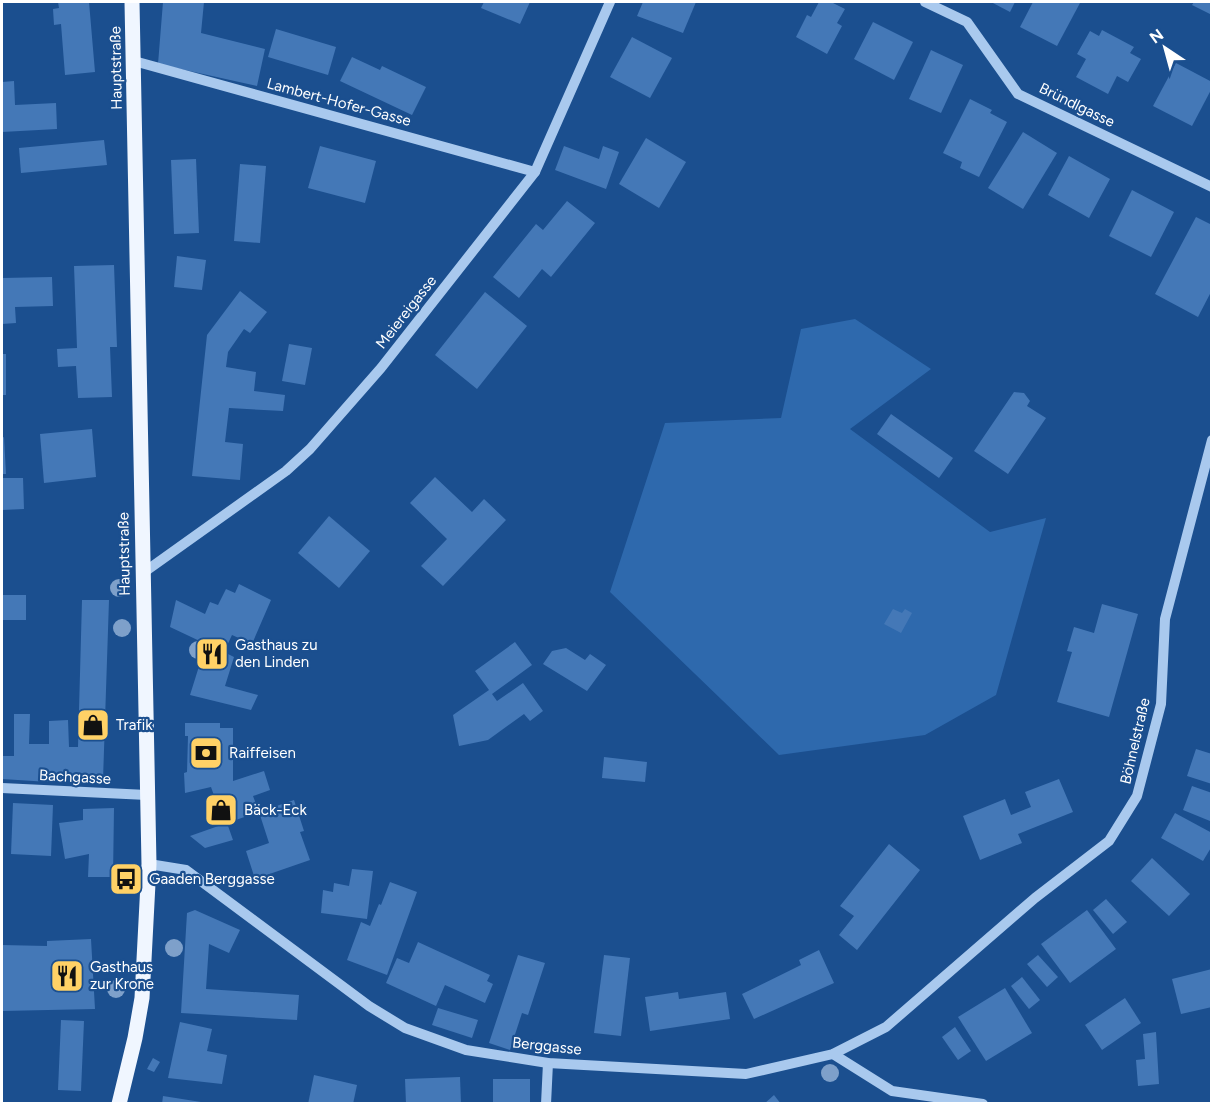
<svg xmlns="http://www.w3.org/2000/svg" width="1213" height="1105" font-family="Figtree,sans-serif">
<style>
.green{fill:#2e69ad}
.building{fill:#4478b7}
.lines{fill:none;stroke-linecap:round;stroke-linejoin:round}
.minor{stroke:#a9c9ee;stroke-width:10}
.major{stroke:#f0f6ff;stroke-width:15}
.tree{fill:#7ea0ca}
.labels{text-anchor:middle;stroke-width:4.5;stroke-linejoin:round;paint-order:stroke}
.street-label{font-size:15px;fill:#fff;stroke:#1b4f8f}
.poi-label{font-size:15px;fill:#fff;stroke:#1b4f8f;text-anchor:start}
</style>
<rect width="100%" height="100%" fill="#1b4f8f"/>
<path class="green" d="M855,319l76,50 -81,60 140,103 56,-14 -50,177 -71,40 -146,20 -169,-163 55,-169 116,-5 20,-89z"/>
<g class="building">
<path d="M58,2h31l6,70 -30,3 -4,-51 -7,1 -1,-16 6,-1z"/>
<path d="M163,2h41l-3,31 64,16 -8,37 -99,-22z"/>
<path d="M484,2h46l-10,22 -39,-16z"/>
<path d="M643,2h53l-13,31 -46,-17z"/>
<path d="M819,2h12l14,7 -8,14 5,3 -15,28 -31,-17 11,-22 4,2z"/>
<path d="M991,2h24l-5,10z"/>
<path d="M1033,2l47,1 -23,43 -37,-19z"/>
<path d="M1194,2h18v13l-20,-10z"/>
<path d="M873,22l40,20 -19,38 -40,-21z"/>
<path d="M276,29l60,18 -8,28 -60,-18z"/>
<path d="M1102,30l32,17 -4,6 11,6 -13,23 -11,-6 -9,18 -32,-17 10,-18 -9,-5 13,-23 9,5z"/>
<path d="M632,37l40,21 -22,40 -40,-21z"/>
<path d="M931,50l32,15 -22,48 -32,-14z"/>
<path d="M352,57l28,13 2,-4 44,21 -14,28 -72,-34z"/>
<path d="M1176,63l36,19v6l-20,38 -39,-20z"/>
<path d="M14,81l1,24 41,-2 1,26 -55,3v-50z"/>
<path d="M970,99l22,11 -2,3 17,9 -28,55 -19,-9 2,-6 -19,-9z"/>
<path d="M1023,132l34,21 -34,56 -35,-21z"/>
<path d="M646,138l40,24 -27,46 -40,-24z"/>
<path d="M104,140l3,25 -86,8 -2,-25z"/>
<path d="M320,146l56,15 -11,42 -57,-15z"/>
<path d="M564,146l35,13 4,-13 16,6 -13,37 -51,-19z"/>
<path d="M1069,156l41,23 -21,39 -41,-23z"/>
<path d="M196,159l3,74 -25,1 -3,-74z"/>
<path d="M240,164l26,2 -6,77 -26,-2z"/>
<path d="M1132,190l42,22 -23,45 -42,-21z"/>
<path d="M567,201l28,22 -44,54 -9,-8 -23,29 -26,-21 43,-53 7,6z"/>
<path d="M1196,217l16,8v65l-14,27 -43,-23z"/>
<path d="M177,256l29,4 -4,30 -28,-3z"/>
<path d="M114,265l3,82h-7l2,50 -34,1 -2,-32 -18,1 -1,-18 20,-1 -3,-82z"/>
<path d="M52,277l1,29 -38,1 1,16 -14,1v-46z"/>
<path d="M240,291l27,21 -17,21 -6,-4 -16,23 -2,15 30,5 -2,19 31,4 -2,16 -54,-3 -4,34 18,2 -3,36 -48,-4 15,-141z"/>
<path d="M485,292l42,34 -50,63 -42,-34z"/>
<path d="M289,344l23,4 -7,37 -23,-4z"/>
<rect x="2" y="354" width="4" height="41"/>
<path d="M1014,392l10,1 6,8 -3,5 19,12 -38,56 -34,-23z"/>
<path d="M891,414l62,44 -14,20 -62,-44z"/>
<path d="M92,429l4,48 -52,6 -4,-49z"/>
<path d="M4,437l2,37h-4v-36z"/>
<path d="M435,477l37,35 12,-13 22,21 -63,66 -22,-20 26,-27 -37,-36z"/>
<path d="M2,478h21l1,31 -22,1z"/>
<path d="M329,516l41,35 -31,37 -41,-35z"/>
<path d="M239,584l32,16 -19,44 -20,-9 -8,17 10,5 -9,29 33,9 -7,15 -61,-15 16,-51 -36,-17 6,-27 29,14 5,-12 8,3 8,-16 9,4z"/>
<rect x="2" y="595" width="24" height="25"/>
<path d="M82,600h27l-6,180 -26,-1 -28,3 -47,-3v-23h12v-42h16l-1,30h20v-23l19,-1 1,27h9z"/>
<path d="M1102,604l36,10 -29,103 -52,-15 15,-50 -5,-1 7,-24 20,6z"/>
<path d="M893,609l9,4 3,-4 7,4 -11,20 -17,-9z"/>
<path d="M515,642l17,23 -40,29 5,7 26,-18 20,28 -13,10 -6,-7 -36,26 -29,6 -6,-31 36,-25 -14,-19z"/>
<path d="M566,648l19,12 5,-6 16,11 -19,26 -44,-27 9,-13z"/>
<path d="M185,723h35v5h13v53l31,-10 6,19 -17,6 6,16 -32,11 6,17 -28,8 -15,-12 34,-12 -13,-37 -26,6 -1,-20 3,-1 1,-36h-3z"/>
<path d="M1196,749l16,5v30l-25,-8z"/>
<path d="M604,757l43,5 -2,20 -43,-4z"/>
<path d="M1059,779l14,33 -55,22 4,9 -42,17 -17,-44 42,-17 6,16 20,-8 -6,-15z"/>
<path d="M1192,786l20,7 -2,28 -27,-11z"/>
<path d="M294,800l10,31 -4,1 10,28 -55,19 -9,-28 23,-8 -10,-31z"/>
<path d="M13,803l40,2 -2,51 -40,-2z"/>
<path d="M114,808l-1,69h-25l1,-23 -24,5 -6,-36 24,-3v-11z"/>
<path d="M1175,813l37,20v13l-9,15 -42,-23z"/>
<path d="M889,844l31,26 -63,80 -18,-15 15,-19 -14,-10z"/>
<path d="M1152,858l38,36 -21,22 -38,-35z"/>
<path d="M352,869l21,2 -6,48 -46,-6 2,-23 10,2 1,-9 15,3z"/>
<path d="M390,882l27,10 -30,83 -40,-15 14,-38 9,4 9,-22 2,1z"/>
<path d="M1106,899l21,23 -14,12 -20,-24z"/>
<path d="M195,910l45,20 -11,23 -20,-9 -3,45 93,6 -2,25 -116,-7 6,-100z"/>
<path d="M1087,910l29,39 -46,34 -29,-39z"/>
<path d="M91,939l4,70 -93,2v-66l45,1v-5z"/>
<path d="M418,942l72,33 -3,6 6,3 -8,19 -40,-18 -9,21 -50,-23 11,-25 12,5z"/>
<path d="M819,950l15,33 -80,36 -12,-25 59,-29 -2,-5z"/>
<path d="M518,955l27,8 -17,52 -6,-2 -12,37 -21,-7z"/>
<path d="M604,955l26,3 -9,78 -27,-3z"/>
<path d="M1038,955l20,22 -11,10 -20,-23z"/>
<path d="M1212,969v38l-31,7 -9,-35z"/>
<path d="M1022,977l18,23 -11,9 -18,-23z"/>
<path d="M1005,988l27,45 -46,28 -28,-44z"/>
<path d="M678,992l1,7 47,-7 4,27 -80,12 -5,-34z"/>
<path d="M1125,998l16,25 -39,27 -17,-25z"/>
<path d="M438,1008l40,12 -6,18 -40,-13z"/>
<path d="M61,1020l23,1 -3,70 -23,-1z"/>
<path d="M180,1022l32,7 -5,22 20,4 -5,29 -54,-6z"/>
<path d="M955,1027l16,24 -13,9 -16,-23z"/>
<path d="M1156,1032l3,52 -21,2 -2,-26 9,-1 -2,-25z"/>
<path d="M153,1058l7,4 -6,10 -7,-3z"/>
<path d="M314,1075l43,10 -4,19h-45z"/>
<path d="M460,1077l1,27h-55l-1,-25z"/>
<rect x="493" y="1079" width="37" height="25"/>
<path d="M774,1095l7,9h-17z"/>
<path d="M163,1096l38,6v2h-39z"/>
</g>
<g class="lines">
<g class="minor">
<path d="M925,2l42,20 51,72 194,93"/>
<path d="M134,61l401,111"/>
<path d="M143,573l143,-102 24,-22 71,-81 154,-196 75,-170"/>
<path d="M2,788l145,7"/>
<path d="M149,864l37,6 183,136 36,22 61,22 82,13 198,11 87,-20 53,-27 149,-129 74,-57 28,-45 24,-92 4,-85 47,-179"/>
<path d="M833,1054l59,37 91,13"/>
<path d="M546,1104l2,-41"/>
</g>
<path class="major" d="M119,1104l16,-66 7,-40 7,-134 -17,-862"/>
</g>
<g class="tree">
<circle cx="119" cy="588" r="9"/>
<circle cx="122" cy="628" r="9"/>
<circle cx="198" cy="650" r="9"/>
<circle cx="174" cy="948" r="9"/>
<circle cx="116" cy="989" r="9"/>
<circle cx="830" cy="1073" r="9"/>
</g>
<defs>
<symbol id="restaurant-square" viewBox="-11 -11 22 22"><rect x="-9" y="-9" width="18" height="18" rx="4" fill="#ffd166" stroke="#1b4f8f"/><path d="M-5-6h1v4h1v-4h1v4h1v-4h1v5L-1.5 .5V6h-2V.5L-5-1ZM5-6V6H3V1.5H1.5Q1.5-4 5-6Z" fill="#111"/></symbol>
<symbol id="shop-square" viewBox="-11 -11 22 22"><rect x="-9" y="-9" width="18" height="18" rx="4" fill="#ffd166" stroke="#1b4f8f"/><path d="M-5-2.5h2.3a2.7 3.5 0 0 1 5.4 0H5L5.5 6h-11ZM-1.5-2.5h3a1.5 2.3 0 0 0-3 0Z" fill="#111"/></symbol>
<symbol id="bank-square" viewBox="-11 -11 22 22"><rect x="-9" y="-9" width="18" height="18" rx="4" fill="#ffd166" stroke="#1b4f8f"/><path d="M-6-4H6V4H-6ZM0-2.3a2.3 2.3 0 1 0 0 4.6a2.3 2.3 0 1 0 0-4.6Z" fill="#111"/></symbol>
<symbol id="bus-square" viewBox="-11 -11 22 22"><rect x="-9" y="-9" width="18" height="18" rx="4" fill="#ffd166" stroke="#1b4f8f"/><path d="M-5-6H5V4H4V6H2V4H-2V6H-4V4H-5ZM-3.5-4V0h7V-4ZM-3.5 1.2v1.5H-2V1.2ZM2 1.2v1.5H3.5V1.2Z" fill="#111"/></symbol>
</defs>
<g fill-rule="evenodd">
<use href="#restaurant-square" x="193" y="635" width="38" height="38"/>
<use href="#shop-square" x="74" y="706" width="38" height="38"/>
<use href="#bank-square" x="187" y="734" width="38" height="38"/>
<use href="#shop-square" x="202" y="791" width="38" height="38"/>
<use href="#bus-square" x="107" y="860" width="38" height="38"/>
<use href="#restaurant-square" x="48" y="957" width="38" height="38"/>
</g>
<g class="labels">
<g class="street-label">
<text transform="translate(116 68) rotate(-91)" y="5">Hauptstraße</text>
<text transform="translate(339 102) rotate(15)" y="5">Lambert-Hofer-Gasse</text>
<text transform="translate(1077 105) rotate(26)" y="5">Bründlgasse</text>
<text transform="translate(406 312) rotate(-52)" y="5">Meiereigasse</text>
<text transform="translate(124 554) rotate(-91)" y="5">Hauptstraße</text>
<text transform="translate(1135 741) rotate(-77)" y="5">Böhnelstraße</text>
<text transform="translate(75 777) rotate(3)" y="5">Bachgasse</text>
<text transform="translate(547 1046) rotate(6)" y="5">Berggasse</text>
</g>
<g class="poi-label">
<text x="235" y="650">Gasthaus zu<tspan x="235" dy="17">den Linden</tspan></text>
<text x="116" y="730">Trafik</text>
<text x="229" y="758">Raiffeisen</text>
<text x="244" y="815">Bäck-Eck</text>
<text x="149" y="884">Gaaden Berggasse</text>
<text x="90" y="972">Gasthaus<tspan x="90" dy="17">zur Krone</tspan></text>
</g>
</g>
<rect width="1213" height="1105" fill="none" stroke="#ffffff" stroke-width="6"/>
<g transform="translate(1165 48) rotate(324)" stroke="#1b4f8f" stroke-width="4.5" paint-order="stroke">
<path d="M0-4.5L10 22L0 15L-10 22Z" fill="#ffffff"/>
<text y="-9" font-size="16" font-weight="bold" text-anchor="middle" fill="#ffffff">N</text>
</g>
</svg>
